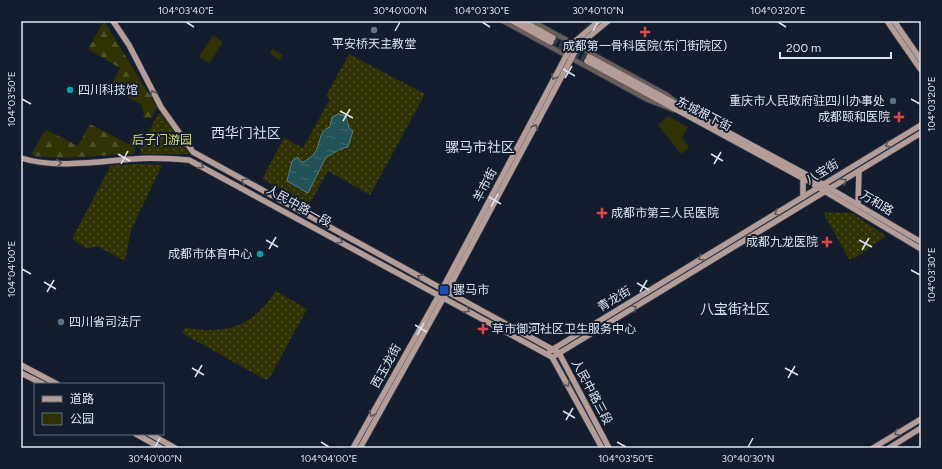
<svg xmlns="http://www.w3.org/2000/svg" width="942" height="469" font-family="Figtree,'Noto Sans SC',sans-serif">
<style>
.green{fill:url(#green-dots)}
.forest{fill:url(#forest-firs)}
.pitch{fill:#313203}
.water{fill:url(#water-ripples);stroke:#597e85}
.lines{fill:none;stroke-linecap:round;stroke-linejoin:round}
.major-tunnel{stroke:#313b4a;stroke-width:5.5;stroke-dasharray:5.5 3;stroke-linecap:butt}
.minor-casing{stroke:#2f3948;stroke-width:6}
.major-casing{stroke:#2f3948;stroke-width:7}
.minor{stroke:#685d5a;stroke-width:4.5}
.major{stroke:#b49d98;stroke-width:5.5}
.oneway{stroke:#5b575d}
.ticks{fill:none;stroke:#dce3ee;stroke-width:1.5}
.worship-dot{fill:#6b7280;stroke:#131d2d;stroke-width:1.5}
.health-dot{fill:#e0444e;stroke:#131d2d;stroke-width:1.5}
.culture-dot{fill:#0f9aa8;stroke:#131d2d;stroke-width:1.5}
.service-dot{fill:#5c6f8a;stroke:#131d2d;stroke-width:1.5}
.transit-dot{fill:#1a4fb4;stroke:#131d2d;stroke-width:1.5}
.labels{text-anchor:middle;stroke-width:4;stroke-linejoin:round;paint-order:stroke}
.poi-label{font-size:12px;fill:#dce3ee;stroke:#131d2d;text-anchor:start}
.street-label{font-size:12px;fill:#dce3ee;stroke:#131d2d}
.park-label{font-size:12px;fill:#d5da7b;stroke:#131d2d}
.quarter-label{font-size:14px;fill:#d1e0f5;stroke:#131d2d}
.neatline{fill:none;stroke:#dce3ee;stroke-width:1.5}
.ticks-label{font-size:10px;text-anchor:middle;fill:#dce3ee}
</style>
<defs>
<pattern id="green-dots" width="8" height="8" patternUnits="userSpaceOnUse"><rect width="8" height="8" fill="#313203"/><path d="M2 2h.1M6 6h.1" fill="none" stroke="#4e5028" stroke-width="1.8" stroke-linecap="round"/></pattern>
<pattern id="forest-firs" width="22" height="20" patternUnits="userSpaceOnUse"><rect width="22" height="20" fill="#313203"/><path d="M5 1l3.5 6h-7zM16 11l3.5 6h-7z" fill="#4e5028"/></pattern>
<pattern id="water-ripples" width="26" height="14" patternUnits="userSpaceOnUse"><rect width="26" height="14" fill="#215358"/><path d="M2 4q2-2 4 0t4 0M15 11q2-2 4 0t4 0" fill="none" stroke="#416c70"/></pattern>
</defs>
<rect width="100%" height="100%" fill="#131d2d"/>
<g class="green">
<path d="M349,54l76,40 -55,101 -42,-24 -19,34 -47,-26 22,-41 19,10 27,-49 -4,-3z"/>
<path d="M158,114h4l27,37v3h-48l-1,-6z"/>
<path d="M135,164l27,1 -31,65 -6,31 -28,-15 -9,3 -16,-10 39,-74z"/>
<path d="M823,212l29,1 34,23 -29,21 -8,2z"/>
<path d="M276,291l31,18 -37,68 -4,3 -84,-47 3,-5c42,6 66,0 91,-37z"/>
</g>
<g class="forest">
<path d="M104,21l53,86 -6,12 -9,-2 2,-3 -3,-10 -31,-16 10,-20 -32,-19z"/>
<path d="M90,124l38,20h2v-5l4,-4 4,1 -3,6 2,2 -4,10 -72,4 -28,-2 -1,-3 12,-21 3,-2 31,16z"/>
</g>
<g class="pitch">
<path d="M213,35l10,7 -13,21 -11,-6z"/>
<path d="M272,49l11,6 -3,5 -10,-6z"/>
<path d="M668,116l20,11 -6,11 7,9 -8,7 -23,-29z"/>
</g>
<path class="water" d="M339,114l7,2 3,12 4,3 -5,16c-9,1 -14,7 -22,10l-18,36 -21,-12 5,-20 6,-4 3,5h3c3,-3 8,-5 10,-8 7,-9 4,-24 16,-27l2,-10z"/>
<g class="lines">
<g class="major-tunnel">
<path d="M553,38l36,19"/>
<path d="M551,42l36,19"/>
</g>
<defs>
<g id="minor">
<path d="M503,21l145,79 26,10"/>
<path d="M532,21l135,74 12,9"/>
</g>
<g id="major">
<path d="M113,21l16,24 32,62 32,45 366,201 50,95"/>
<path d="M513,21l38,21"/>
<path d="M522,21l31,17"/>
<path d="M887,21l34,49"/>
<path d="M894,21l27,39"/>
<path d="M589,57l220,119 112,66"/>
<path d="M587,61l219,119 115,69"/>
<path d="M21,158c34,11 78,3 113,1 18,-2 37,0 55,1l363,197 50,91"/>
<path d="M803,197v-18"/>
<path d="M858,204l1,-33"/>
<path d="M550,351l371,-226"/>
<path d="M556,355l365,-222"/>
<path d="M21,365l36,19"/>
<path d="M21,373l22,11"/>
<path d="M136,434l25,14"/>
<path d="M150,434l25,14"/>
<path d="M353,448l86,-153 134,-252 26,-22"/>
<path d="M360,448l84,-151 134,-251 30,-25"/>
<path d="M873,448l48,-29"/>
<path d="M889,448l32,-20"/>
</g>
</defs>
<use href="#minor" class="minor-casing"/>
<use href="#major" class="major-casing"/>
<use href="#minor" class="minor"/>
<use href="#major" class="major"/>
</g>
<defs><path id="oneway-chevron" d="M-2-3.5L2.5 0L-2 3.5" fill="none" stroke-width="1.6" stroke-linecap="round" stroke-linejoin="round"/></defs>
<g class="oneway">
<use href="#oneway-chevron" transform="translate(554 77) rotate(118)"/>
<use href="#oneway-chevron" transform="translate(153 93) rotate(-117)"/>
<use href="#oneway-chevron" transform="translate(535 127) rotate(-62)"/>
<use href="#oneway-chevron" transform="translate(888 145) rotate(149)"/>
<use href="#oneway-chevron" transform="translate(59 163) rotate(-3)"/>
<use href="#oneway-chevron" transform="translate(201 166) rotate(28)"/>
<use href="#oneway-chevron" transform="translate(244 181) rotate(-150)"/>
<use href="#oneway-chevron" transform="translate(844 181) rotate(-33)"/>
<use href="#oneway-chevron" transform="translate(777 213) rotate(149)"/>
<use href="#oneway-chevron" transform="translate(340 241) rotate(29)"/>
<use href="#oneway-chevron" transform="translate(701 258) rotate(149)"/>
<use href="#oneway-chevron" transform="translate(420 277) rotate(-152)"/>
<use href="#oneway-chevron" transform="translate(634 308) rotate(-31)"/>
<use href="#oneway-chevron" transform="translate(467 310) rotate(29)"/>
<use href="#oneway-chevron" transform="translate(567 384) rotate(61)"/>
<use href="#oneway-chevron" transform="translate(372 414) rotate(119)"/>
<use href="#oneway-chevron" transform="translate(897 433) rotate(149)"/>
</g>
<path class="ticks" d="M186,22l8,5M482,22l8,5M778,22l8,5M395,31l5,-9M593,31l5,-9M563,69l12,7M565,78l7,-12M22,99l9,5M911,99l9,5M340,111l13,7M343,121l7,-12M118,154l12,7M711,154l12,7M121,164l7,-13M714,164l7,-12M489,197l12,7M491,207l7,-13M266,240l12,7M859,240l13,7M269,249l7,-12M862,250l7,-12M22,269l9,5M911,270l9,5M44,282l12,7M637,283l12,7M47,292l7,-12M640,292l7,-12M415,325l12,7M417,335l7,-12M192,368l12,7M785,368l13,7M195,377l7,-12M788,378l7,-12M563,411l12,7M566,420l7,-12M321,442l8,5M617,442l9,5M155,447l5,-9M748,447l5,-9"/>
<circle class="worship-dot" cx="374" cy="30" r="4"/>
<g class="health-dot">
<path d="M643 26h4v4h4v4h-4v4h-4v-4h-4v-4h4z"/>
<path d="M897 111h4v4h4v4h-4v4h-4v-4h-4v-4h4z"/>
<path d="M600 207h4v4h4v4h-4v4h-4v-4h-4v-4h4z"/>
<path d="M825 236h4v4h4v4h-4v4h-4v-4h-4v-4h4z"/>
<path d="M481 323h4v4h4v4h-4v4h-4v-4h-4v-4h4z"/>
</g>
<g class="culture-dot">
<circle cx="70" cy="90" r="4"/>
<circle cx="260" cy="254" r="4"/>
</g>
<g class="service-dot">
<circle cx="893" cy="101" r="4"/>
<circle cx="61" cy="322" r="4"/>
</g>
<rect class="transit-dot" x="439" y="285" width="10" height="10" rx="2"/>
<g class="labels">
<g class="poi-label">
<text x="374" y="48" text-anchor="middle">平安桥天主教堂</text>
<text x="645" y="50" text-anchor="middle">成都第一骨科医院(东门街院区)</text>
<text x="78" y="94">四川科技馆</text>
<text x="885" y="105" text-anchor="end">重庆市人民政府驻四川办事处</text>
<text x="890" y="121" text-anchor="end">成都颐和医院</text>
<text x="611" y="217">成都市第三人民医院</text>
<text x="818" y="246" text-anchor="end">成都九龙医院</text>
<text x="252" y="258" text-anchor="end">成都市体育中心</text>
<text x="453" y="294">骡马市</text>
<text x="69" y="326">四川省司法厅</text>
<text x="492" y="333">草市御河社区卫生服务中心</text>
</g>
<g class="street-label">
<text transform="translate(704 114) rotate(27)" y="4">东城根下街</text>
<text transform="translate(822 172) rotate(-31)" y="4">八宝街</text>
<text transform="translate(485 185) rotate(-62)" y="4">羊市街</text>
<text transform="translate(877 203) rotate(31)" y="4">万和路</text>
<text transform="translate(299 206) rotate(29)" y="4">人民中路一段</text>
<text transform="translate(614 299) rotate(-31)" y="4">青龙街</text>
<text transform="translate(386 366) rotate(-61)" y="4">西玉龙街</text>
<text transform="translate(592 392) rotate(62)" y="4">人民中路三段</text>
</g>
<g class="park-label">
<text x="162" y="144">后子门游园</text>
</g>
<g class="quarter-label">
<text x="246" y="138">西华门社区</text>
<text x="480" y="152">骡马市社区</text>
<text x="735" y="314">八宝街社区</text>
</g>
</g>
<rect width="942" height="469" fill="none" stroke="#131d2d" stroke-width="44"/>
<rect x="34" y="383" width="130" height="52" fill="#131d2d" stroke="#636c7a"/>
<rect x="42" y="396" width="20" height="6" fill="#b49d98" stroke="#636c7a"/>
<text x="70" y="403" font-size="12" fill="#dce3ee">道路</text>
<rect x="42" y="413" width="20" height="12" fill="#313203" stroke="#636c7a"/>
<text x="70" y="423" font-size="12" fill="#dce3ee">公园</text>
<path d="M780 52v6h111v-6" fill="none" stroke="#dce3ee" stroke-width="2"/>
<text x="786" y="52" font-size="12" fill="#dce3ee" stroke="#131d2d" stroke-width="3" paint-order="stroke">200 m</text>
<rect x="22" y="22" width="898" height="425" class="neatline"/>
<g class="ticks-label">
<text x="186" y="14">104°03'40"E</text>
<text x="400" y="14">30°40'00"N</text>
<text x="482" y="14">104°03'30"E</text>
<text x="598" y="14">30°40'10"N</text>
<text x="778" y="14">104°03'20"E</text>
<text transform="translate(11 99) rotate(-90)" y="4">104°03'50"E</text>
<text transform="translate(931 104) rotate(-90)" y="4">104°03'20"E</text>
<text transform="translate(11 269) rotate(-90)" y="4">104°04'00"E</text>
<text transform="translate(931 275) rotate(-90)" y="4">104°03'30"E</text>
<text x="155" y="462">30°40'00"N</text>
<text x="329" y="462">104°04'00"E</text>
<text x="626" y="462">104°03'50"E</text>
<text x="748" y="462">30°40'30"N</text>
</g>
</svg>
